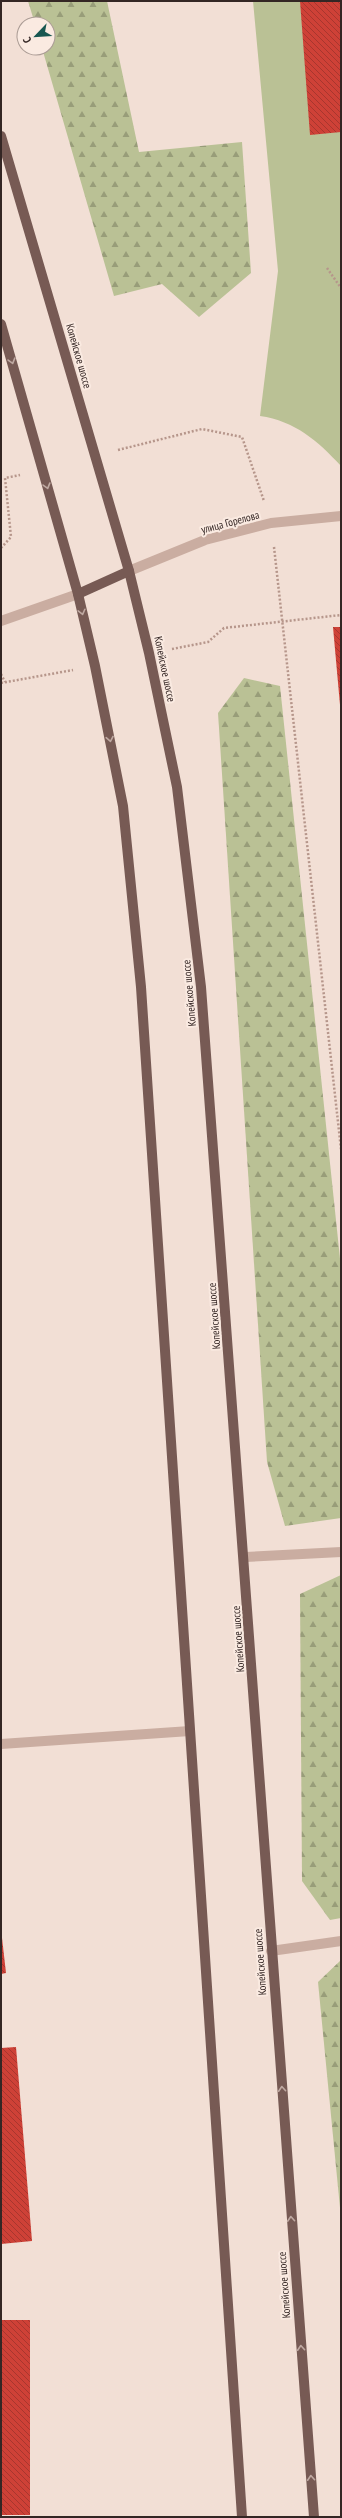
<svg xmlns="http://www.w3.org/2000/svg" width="342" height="2518" font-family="'PT Sans Narrow',sans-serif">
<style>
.forest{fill:url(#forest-firs)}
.pitch{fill:#bac195}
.building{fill:url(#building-back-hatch)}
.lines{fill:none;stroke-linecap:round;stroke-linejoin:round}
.path{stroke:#b6968b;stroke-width:2.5;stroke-dasharray:2 2;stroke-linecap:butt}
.minor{stroke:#caada1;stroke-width:10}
.major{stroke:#775a54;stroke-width:10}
.oneway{stroke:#bfa9a2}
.labels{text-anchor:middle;stroke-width:4;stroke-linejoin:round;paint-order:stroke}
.street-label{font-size:11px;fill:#342624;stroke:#faeae1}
</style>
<defs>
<pattern id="forest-firs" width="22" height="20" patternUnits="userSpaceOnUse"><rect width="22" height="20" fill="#bac195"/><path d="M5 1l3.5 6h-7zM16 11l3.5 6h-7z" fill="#989d79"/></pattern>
<pattern id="building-back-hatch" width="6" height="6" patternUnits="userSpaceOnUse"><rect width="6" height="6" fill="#ce4137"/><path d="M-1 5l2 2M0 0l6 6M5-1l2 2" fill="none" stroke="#a8362e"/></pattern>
</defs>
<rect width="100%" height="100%" fill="#f2dfd5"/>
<g class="forest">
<path d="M28,1h79l32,151 103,-10 9,131 -52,44 -37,-33 -48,12 -72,-248h6v-24h-13z"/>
<path d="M244,678l36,8 61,582v250l-56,8 -18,-64 -49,-749z"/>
<path d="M341,1575v343l-11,2 -28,-39 -2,-287z"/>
<path d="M341,1960v258l-23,-236z"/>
</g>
<path class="pitch" d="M253,1h88v465c-23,-25 -46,-45 -81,-50l18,-145z"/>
<g class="building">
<path d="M300,1h41v131l-31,3z"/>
<path d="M333,627h8v78h-1z"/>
<path d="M1,1929l5,44 -5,1z"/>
<path d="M16,2047l16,194 -31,3v-196z"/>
<rect x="1" y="2320" width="29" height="195"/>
</g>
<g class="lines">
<g class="path">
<path d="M327,268l14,20"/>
<path d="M118,450l84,-21 40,8 22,64"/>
<path d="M274,547l67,602"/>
<path d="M1,548l10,-11 -6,-59 15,-3"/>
<path d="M172,649l36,-7 16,-14 117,-13"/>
<path d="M1,674l4,8"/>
<path d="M1,683l72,-13"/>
</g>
<g class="minor">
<path d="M129,571l76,-31 66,-17 70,-7"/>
<path d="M1,621l77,-27"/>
<path d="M245,1557l96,-5"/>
<path d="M1,1744l189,-13"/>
<path d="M271,1951l70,-10"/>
</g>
<g class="major">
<path d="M1,136l128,435 20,82 28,134 24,200 113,1530"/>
<path d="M1,324l77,270 17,72 28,140 18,181 101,1530"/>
<path d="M78,594l51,-23"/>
</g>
</g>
<defs><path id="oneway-chevron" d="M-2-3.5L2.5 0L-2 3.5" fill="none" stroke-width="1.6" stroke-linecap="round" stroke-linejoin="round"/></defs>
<g class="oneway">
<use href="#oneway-chevron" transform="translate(12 361) rotate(74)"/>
<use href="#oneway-chevron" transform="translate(47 486) rotate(74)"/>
<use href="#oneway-chevron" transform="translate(82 612) rotate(76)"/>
<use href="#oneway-chevron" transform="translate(110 739) rotate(79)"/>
<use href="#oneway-chevron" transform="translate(282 2089) rotate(-94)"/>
<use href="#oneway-chevron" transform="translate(291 2219) rotate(-94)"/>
<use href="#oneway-chevron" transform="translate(301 2348) rotate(-94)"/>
<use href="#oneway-chevron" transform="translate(311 2478) rotate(-94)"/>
</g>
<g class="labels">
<g class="street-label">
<text transform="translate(79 356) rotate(74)" y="4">Копейское шоссе</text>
<text transform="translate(230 522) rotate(-15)" y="4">улица Горелова</text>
<text transform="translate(165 669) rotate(78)" y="4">Копейское шоссе</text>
<text transform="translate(189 993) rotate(-95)" y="4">Копейское шоссе</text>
<text transform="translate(214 1316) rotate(-94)" y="4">Копейское шоссе</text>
<text transform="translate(238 1639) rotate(-94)" y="4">Копейское шоссе</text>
<text transform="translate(260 1962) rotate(-94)" y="4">Копейское шоссе</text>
<text transform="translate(284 2285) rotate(-94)" y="4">Копейское шоссе</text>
</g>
</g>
<rect width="342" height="2518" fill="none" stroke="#342624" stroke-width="4"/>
<g transform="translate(36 36) rotate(245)"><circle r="19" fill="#faeae1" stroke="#ab9c95"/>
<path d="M0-3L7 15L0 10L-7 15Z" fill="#185751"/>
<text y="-6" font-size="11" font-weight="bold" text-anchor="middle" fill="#342624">С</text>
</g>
</svg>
